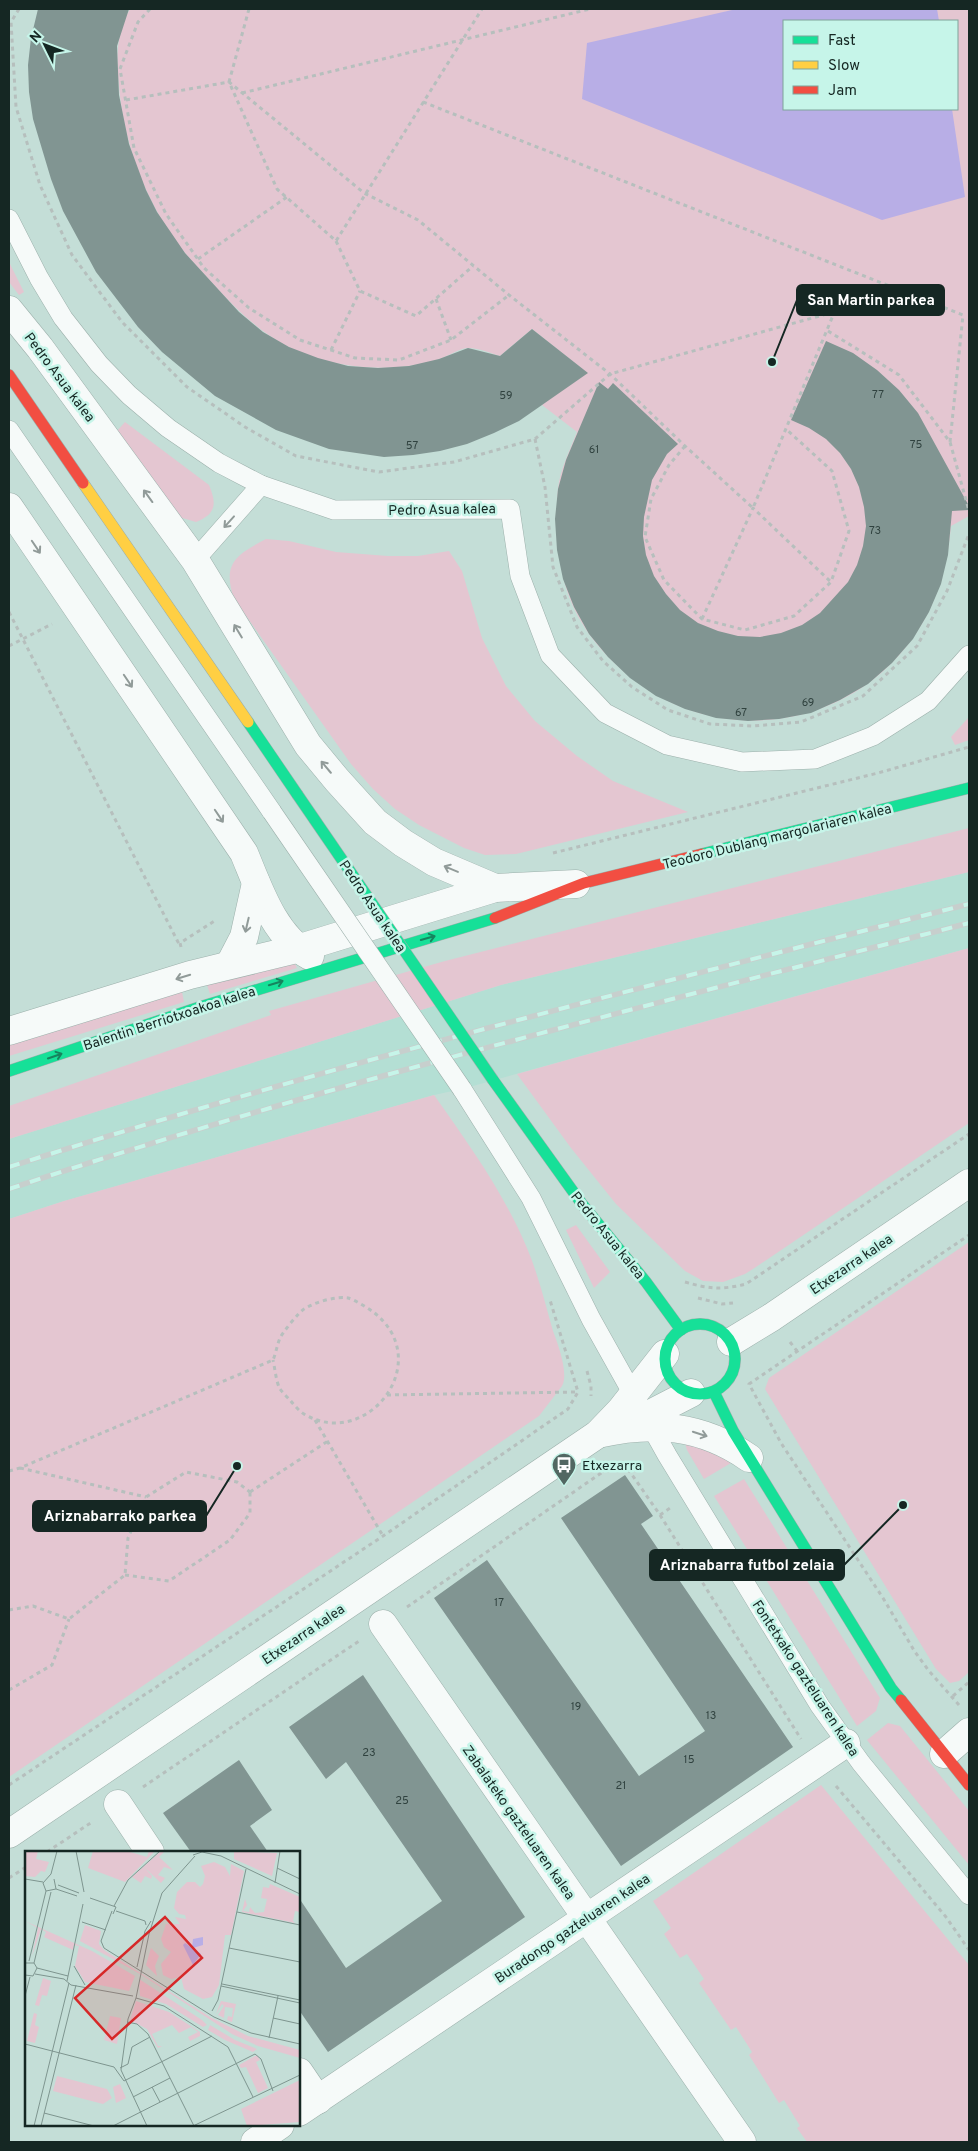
<svg xmlns="http://www.w3.org/2000/svg" width="978" height="2151" font-family="Overpass,sans-serif">
<style>
.built{fill:#b4dfd4}
.green{fill:#e4c6d1;fill-rule:evenodd}
.water{fill:#b8aee6}
.building{fill:#819592}
.lines{fill:none;stroke-linecap:round;stroke-linejoin:round}
.lane-casing{stroke:#9cb0ab;stroke-width:20}
.street-casing{stroke:#9cb0ab;stroke-width:29}
.fast-casing{stroke:#9cb0ab;stroke-width:12}
.slow-casing{stroke:#9cb0ab;stroke-width:12}
.jam-casing{stroke:#9cb0ab;stroke-width:12}
.path{stroke:#b6bfbd;stroke-width:3;stroke-dasharray:4 4;stroke-linecap:butt}
.lane{stroke:#f6faf9;stroke-width:19}
.street{stroke:#f6faf9;stroke-width:28}
.fast{stroke:#16e098;stroke-width:11}
.slow{stroke:#ffcf43;stroke-width:11}
.jam{stroke:#f24e42;stroke-width:11}
.rail-casing{stroke:#c7cfcd;stroke-width:5.5}
.rail{stroke:#c6f5e9;stroke-width:4;stroke-dasharray:11;stroke-linecap:butt}
.lane-bridge-casing{stroke:#9cb0ab;stroke-width:20;stroke-linecap:butt}
.fast-bridge-casing{stroke:#9cb0ab;stroke-width:12;stroke-linecap:butt}
.lane-bridge{stroke:#f6faf9;stroke-width:19}
.fast-bridge{stroke:#16e098;stroke-width:11}
.oneway{stroke:#919b99}
.oneway2{stroke:#16845e}
.labels{text-anchor:middle;stroke-width:5;stroke-linejoin:round;paint-order:stroke}
.number-label{font-size:11px;fill:#30423f}
.street-label{font-size:14px;fill:#152723;stroke:#c6f5e9}
.poi-label{font-size:14px;fill:#152723;stroke:#c6f5e9;text-anchor:start}
.inset-road{fill:none;stroke:#7e958f;stroke-width:1}
.view{fill:#d62828;fill-opacity:0.15;stroke:#d62828;stroke-width:2.5}
.inset-edge{fill:none;stroke:#152723;stroke-width:2.5}
.leader{fill:none;stroke:#152723;stroke-width:2}
.callout-dot{fill:#152723;stroke:#c6f5e9;stroke-width:2}
.callout{fill:#152723;stroke:#152723;stroke-width:2}
.callout-label{font-size:15px;text-anchor:middle;font-weight:bold;fill:#fff}
</style>
<rect width="100%" height="100%" fill="#c4ded7"/>
<path class="built" d="M969,872v76l-507,141 -28,6 -370,106 -55,18v-80l492,-154z"/>
<g class="green">
<path d="M130,9h839v507l-18,10c-4,41 -14,79 -39,113 -69,96 -206,109 -292,29 -26,-23 -48,-54 -56,-88 -3,-12 -2,-26 -3,-38 -1,-17 -5,-36 -3,-53 2,-19 12,-39 19,-57l-35,-27 39,-37 -49,-39 -32,27c-9,-3 -24,-9 -33,-8 -8,1 -17,7 -25,10 -10,4 -22,6 -33,8 -30,4 -61,1 -90,-7 -43,-12 -75,-41 -104,-73 -10,-11 -21,-22 -30,-33 -38,-47 -61,-107 -66,-167 -3,-27 -3,-53 11,-77zM784,21h173v88h-173z"/>
<path d="M9,262l15,30 -5,3 -10,-13z"/>
<path d="M125,422l84,63c8,19 7,29 -13,37l-17,-5 -62,-86z"/>
<path d="M266,539l23,2 47,11 52,4h30l31,-5 13,20 20,67 24,48 29,35 42,35 36,25 75,31 -172,42 -31,1 -21,-7 -45,-23 -24,-16 -22,-20 -22,-25 -117,-165c-12,-36 2,-44 32,-60z"/>
<path d="M969,717v23l-14,5 -4,-8z"/>
<path d="M969,828v44l-468,113 -492,154v-33l262,-91 -2,-4 176,-50z"/>
<path d="M969,948v175l-213,144 -11,7 -22,8 -20,-1 -18,-10 -69,-67 -45,-56 -54,-74z"/>
<path d="M293,960l4,8 -87,26 -5,-15z"/>
<path d="M181,987l3,15 -175,54v-16z"/>
<path d="M434,1095c34,48 70,98 93,153 11,26 18,55 26,83 5,13 16,43 9,55l-23,30 -530,361v-558l55,-18z"/>
<path d="M576,1225l34,47 -16,16 -28,-58z"/>
<path d="M969,1242v430l-10,9 -9,2 -14,-14 -171,-280 4,-11z"/>
<path d="M685,1443l34,11 12,9 -27,16 -17,-29z"/>
<path d="M744,1479l136,219 -4,13 -19,15 -143,-230z"/>
<path d="M888,1723l12,3 69,85v54l-102,-125z"/>
<path d="M821,1785l148,180v177h-162l-10,-14 3,-2 -16,-26 -5,3 -30,-48 3,-3 -16,-25 -5,3 -32,-47 5,-4 -17,-25 -7,4 -16,-24 7,-6 -18,-27z"/>
</g>
<path class="water" d="M731,9h206l2,12h-155v88h168l13,88 -83,23 -300,-121 5,-56 145,-33z"/>
<g class="building">
<path d="M38,9h91l-12,37 2,49 10,49 17,46 11,22 28,41 54,59 24,20 26,15 29,11 30,8 30,2 31,-2 30,-7 29,-11 32,8 32,-27 56,44 -69,48 -25,12 -27,11 -27,7 -27,4 -29,2 -55,-8 -53,-19 -61,-34 -53,-44 -24,-25 -42,-55 -33,-61 -12,-32 -18,-60 -4,-27 -1,-27 3,-27z"/>
<path d="M826,341l27,12 24,17 22,20 19,23 51,93v4l-17,1 -4,44 -7,29 -12,28 -16,27 -21,24 -24,21 -28,16 -29,13 -32,6 -31,2 -32,-3 -31,-9 -29,-13 -26,-18 -22,-21 -19,-23 -15,-27 -11,-28 -6,-29 -2,-31 3,-30 8,-29 33,-78 9,7 5,-6 65,61 -11,10 -15,26 -8,37 -1,19 3,19 8,21 12,18 14,16 18,13 20,8 20,5 22,1 21,-4 21,-8 18,-12 28,-31 9,-17 6,-19 3,-20 -2,-19 -5,-20 -8,-18 -11,-16 -14,-14 -17,-11 -18,-8z"/>
<path d="M625,1475l28,41 -12,8 152,223 -172,119 -187,-268 53,-38 152,216 66,-45 -144,-213z"/>
<path d="M363,1675l162,242 -197,135 -29,-42v-112l47,70 96,-67 -96,-139 -20,17 -37,-52z"/>
<path d="M239,1760l33,50 -22,16 18,26h-77l-28,-39z"/>
</g>
<g class="lines">
<defs>
<g id="lane">
<path d="M9,219l30,59 24,40 36,46 30,31 39,33 51,35 42,22 73,25 176,-1 10,67 30,79 55,58 62,32 75,17 73,-3 58,-23 55,-35 41,-46"/>
<path d="M9,430l263,382"/>
<path d="M195,560l66,-75"/>
<path d="M462,1089l69,109 60,121 76,136 153,251 41,57 108,132"/>
</g>
<g id="street">
<path d="M9,310l31,38 155,212 113,185 29,35 38,42 28,21 31,19 61,26"/>
<path d="M9,507l235,346c15,36 30,83 66,103"/>
<path d="M230,964l14,-27 12,-54"/>
<path d="M9,1031l181,-56 107,-26 198,-61 81,-4"/>
<path d="M731,1342l41,-25 197,-134"/>
<path d="M629,1425l62,-32"/>
<path d="M598,1434c55,-13 104,-9 151,24"/>
<path d="M383,1624l359,518"/>
<path d="M944,1754l25,-22"/>
<path d="M118,1804l32,48"/>
<path d="M9,1834l589,-400 23,-24 44,-56"/>
<path d="M299,2072l19,28"/>
<path d="M299,2112l547,-369"/>
<path d="M255,2142l25,-17"/>
</g>
<g id="fast">
<path d="M248,722l49,72"/>
<path d="M702,854l267,-66"/>
<path d="M9,1071l191,-64 295,-89"/>
<path d="M493,1080l89,124 64,78 35,48"/>
<circle cx="700" cy="1359" r="35"/>
<path d="M714,1392l19,39 158,257 10,12"/>
</g>
<path id="slow" d="M83,483l165,239"/>
<g id="jam">
<path d="M9,375l74,108"/>
<path d="M495,918l89,-35 118,-29"/>
<path d="M901,1700l68,85"/>
</g>
</defs>
<use href="#lane" class="lane-casing"/>
<use href="#street" class="street-casing"/>
<use href="#fast" class="fast-casing"/>
<use href="#slow" class="slow-casing"/>
<use href="#jam" class="jam-casing"/>
<g class="path">
<path d="M19,9l-8,13 5,85 24,78 32,70 50,67 65,65 58,40 51,29 83,16 75,-10 81,-23 75,-65 224,-62 67,-22"/>
<path d="M150,9l-12,13 -18,47 14,79 32,66 38,54 45,40 51,32 55,18 44,2 52,-20 58,-45"/>
<path d="M249,9l-20,73 48,107 59,52 146,-232"/>
<path d="M242,93l348,-84"/>
<path d="M126,100l103,-18 135,111 54,27 91,75 101,79 75,72 68,62 81,-195"/>
<path d="M423,102l540,213 -13,127"/>
<path d="M336,241l24,50 56,25 57,-50"/>
<path d="M198,259l89,-62"/>
<path d="M436,299l15,41"/>
<path d="M828,331l71,44 51,67 19,69"/>
<path d="M331,350l29,-59"/>
<path d="M535,439l10,48 8,80 24,60 26,34 29,26 36,23 42,14 43,2 48,-4 62,-26 54,-50 30,-55 22,-57"/>
<path d="M685,446l-16,19 -18,34 -6,38 19,43 38,39 43,11 49,-14 37,-34 18,-51 -17,-60 -46,-42"/>
<path d="M9,612l170,332"/>
<path d="M702,619l51,-111 78,74"/>
<path d="M9,646l43,-22"/>
<path d="M553,853l325,-80 91,-26"/>
<path d="M181,947l-1,-4 36,-23"/>
<path d="M685,1282c24,7 37,8 61,2l223,-150"/>
<path d="M698,1298l24,6 11,-1"/>
<path d="M790,1342l7,9"/>
<path d="M587,1371l4,15v10"/>
<path d="M387,1395l190,-3"/>
<path d="M315,1420l68,116"/>
<path d="M20,1468l126,29"/>
<path d="M9,1471l11,-3 253,-108c3,-7 4,-15 7,-22 3,-6 19,-26 24,-29 11,-7 32,-13 44,-11 7,2 18,9 24,13 66,49 -5,141 -68,103 -5,-3 -10,-9 -14,-14 -3,-3 -7,-7 -10,-11 -4,-7 -5,-21 -7,-29"/>
<path d="M250,1492l78,-51"/>
<path d="M660,1515l10,-7"/>
<path d="M125,1575l44,6 61,-41 20,-27v-21"/>
<path d="M407,1607l200,-138h21l32,46 141,224"/>
<path d="M9,1610l24,-4 36,13 56,-44 3,-37 18,-41 40,-25 51,10 13,10"/>
<path d="M9,1690l43,-25 17,-46"/>
<path d="M953,1696l16,-14"/>
<path d="M959,1705l-30,-34 -14,-19 -32,-54 -102,-155 -32,-59 220,-149"/>
<path d="M9,1785l374,-249 185,-127 10,-17 -28,-92"/>
<path d="M836,1786l110,131 23,33"/>
<path d="M143,1787l216,-146"/>
<path d="M47,1852l45,-30"/>
<path d="M9,1878l17,-11"/>
</g>
<use href="#lane" class="lane"/>
<use href="#street" class="street"/>
<use href="#fast" class="fast"/>
<use href="#slow" class="slow"/>
<use href="#jam" class="jam"/>
<defs>
<g id="rail">
<path d="M9,1167c316,-101 638,-181 960,-263"/>
<path d="M9,1189c315,-105 638,-183 960,-266"/>
</g>
</defs>
<use href="#rail" class="rail-casing"/>
<use href="#rail" class="rail"/>
<defs>
<path id="lane-bridge" d="M272,812l190,277"/>
<path id="fast-bridge" d="M297,794l196,286"/>
</defs>
<use href="#lane-bridge" class="lane-bridge-casing"/>
<use href="#fast-bridge" class="fast-bridge-casing"/>
<use href="#lane-bridge" class="lane-bridge"/>
<use href="#fast-bridge" class="fast-bridge"/>
</g>
<defs><path id="oneway-shaft" d="M-6 0H5M1.5-3L5.5 0L1.5 3" fill="none" stroke-width="1.6" stroke-linecap="round" stroke-linejoin="round" transform="scale(1.25)"/></defs>
<g class="oneway">
<use href="#oneway-shaft" transform="translate(148 496) rotate(-126)"/>
<use href="#oneway-shaft" transform="translate(229 522) rotate(132)"/>
<use href="#oneway-shaft" transform="translate(36 547) rotate(56)"/>
<use href="#oneway-shaft" transform="translate(238 631) rotate(-121)"/>
<use href="#oneway-shaft" transform="translate(128 681) rotate(56)"/>
<use href="#oneway-shaft" transform="translate(326 767) rotate(-130)"/>
<use href="#oneway-shaft" transform="translate(219 816) rotate(56)"/>
<use href="#oneway-shaft" transform="translate(451 869) rotate(-157)"/>
<use href="#oneway-shaft" transform="translate(247 925) rotate(103)"/>
<use href="#oneway-shaft" transform="translate(183 977) rotate(163)"/>
<use href="#oneway-shaft" transform="translate(700 1434) rotate(18)"/>
</g>
<g class="oneway2">
<use href="#oneway-shaft" transform="translate(428 938) rotate(-16)"/>
<use href="#oneway-shaft" transform="translate(276 983) rotate(-17)"/>
<use href="#oneway-shaft" transform="translate(55 1056) rotate(-19)"/>
</g>
<defs>
<symbol id="bus-pin" viewBox="-11 -11 22 30"><path d="M0 17L-7.5 6A9.5 9.5 0 1 1 7.5 6Z" fill="#526762" stroke="#c6f5e9"/><path d="M-5-6H5V4H4V6H2V4H-2V6H-4V4H-5ZM-3.5-4V0h7V-4ZM-3.5 1.2v1.5H-2V1.2ZM2 1.2v1.5H3.5V1.2Z" fill="#fff"/></symbol>
</defs>
<g fill-rule="evenodd">
<use href="#bus-pin" x="550" y="1451" width="28" height="38"/>
</g>
<g class="labels">
<g class="number-label">
<text x="878" y="398">77</text>
<text x="506" y="399">59</text>
<text x="916" y="448">75</text>
<text x="412" y="449">57</text>
<text x="594" y="453">61</text>
<text x="875" y="534">73</text>
<text x="808" y="706">69</text>
<text x="741" y="716">67</text>
<text x="499" y="1606">17</text>
<text x="576" y="1710">19</text>
<text x="711" y="1719">13</text>
<text x="369" y="1756">23</text>
<text x="689" y="1763">15</text>
<text x="621" y="1789">21</text>
<text x="402" y="1804">25</text>
</g>
<g class="street-label">
<text transform="translate(60 377) rotate(53)" y="5">Pedro Asua kalea</text>
<text transform="translate(442 509) rotate(-1)" y="5">Pedro Asua kalea</text>
<text transform="translate(777 836) rotate(-14)" y="5">Teodoro Dublang margolariaren kalea</text>
<text transform="translate(373 906) rotate(56)" y="5">Pedro Asua kalea</text>
<text transform="translate(169 1018) rotate(-18)" y="5">Balentin Berriotxoakoa kalea</text>
<text transform="translate(608 1235) rotate(51)" y="5">Pedro Asua kalea</text>
<text transform="translate(851 1264) rotate(-34)" y="5">Etxezarra kalea</text>
<text transform="translate(303 1634) rotate(-34)" y="5">Etxezarra kalea</text>
<text transform="translate(806 1678) rotate(57)" y="5">Fontetxako gazteluaren kalea</text>
<text transform="translate(519 1822) rotate(55)" y="5">Zabalateko gazteluaren kalea</text>
<text transform="translate(572 1928) rotate(-34)" y="5">Buradongo gazteluaren kalea</text>
</g>
<g class="poi-label">
<text x="582" y="1470">Etxezarra</text>
</g>
</g>
<g transform="translate(25 1851)">
<rect width="275" height="275" fill="#c4ded7"/>
<path d="M0,0h13l-2,8 13,3 -4,10 -4,-1 -6,6 -10,-1zM68,0h34l20,6 2,-6h6l-30,31 -37,-14zM136,0h4l-6,6 14,13 -9,-3 -6,8 7,3 -4,5 -16,-15 7,8 -1,3 -6,-3 -4,7 -9,-6zM209,0l43,2 -5,23 -38,-17zM189,11l11,5 5,9 1,-12 13,7 -13,64h-6l-6,50 -7,12 -9,2 -19,-10 -3,-12 -10,2 -8,-4 -2,-11 10,-12 -7,-5 -3,-8 5,-15h14l-5,-7 11,2 -1,-4 -6,-1 -5,-6 3,-16 10,-10h8l5,5 3,-3 2,-8 -4,-10zM245,33l30,13v15l-5,-1 -2,10 2,2 -53,-11 3,-13 2,6 -4,6 6,1 1,-5 5,6 9,-1 3,-13 -6,-1 2,-11 6,1zM0,70l67,30 43,25 -6,15 -44,-9 -10,-16 4,-20 -5,-1 -1,5 -29,-13 2,-5 -5,-3 -9,27 6,-28zM60,74l16,6 -2,13 5,6 106,67 38,19 52,14v8l-42,-12 -26,-12 -90,-59 -62,-34zM126,97l8,8 -4,10 2,10 -11,-11zM18,127l8,3 -4,15 -5,-1 -3,11 -4,-1zM114,128l63,41 5,5 -4,2 -37,-23 -26,-8zM111,150l33,11 31,20v4l-10,5 -2,-4 10,-5 -7,-5 -12,6 -7,-8 -20,9 6,12h4l-4,2 -11,-19 -17,-9zM196,150l15,3 -4,18 -5,-2 1,-4 4,1 1,-9 -8,-1 -1,11 -6,-3 6,-9 -2,-2 -6,10zM9,162l3,1 -2,11 4,2 -4,16 -8,-2zM85,165l11,2 -4,26 -13,-4zM185,174l25,15 22,9 -4,3 -28,-12 -17,-10zM232,204l3,5 -4,2 12,26 -10,5 -12,-26 -5,1 -2,-3zM32,225l50,13 5,9 -9,6 -50,-13zM275,229v42l-53,4 -6,-17zM95,233l6,14 -10,5 -3,-16z" fill="#e4c6d1"/>
<path d="M178,86v8l-10,3 8,6 -8,11 -10,-20 2,-2 7,5 1,-9z" fill="#b8aee6"/>
<path class="inset-road" d="M51,0l8,41M168,4l9,-3 19,4 79,38M252,17l23,11M0,28l18,3M29,28l2,10 -10,2 -3,-8 8,-9 6,-23M250,32l5,-32M33,34l21,8M31,38l21,7M65,47l26,9 -3,7M89,55l14,-26 32,-29M87,60l-11,30 3,7 110,69 37,16 49,11M91,60l29,10 1,4M212,61l63,13M57,71l24,8M204,97l71,14M4,110l17,-70M0,112h9l3,5 -4,8 -8,-1M9,112l17,-71M49,115l11,19M112,116l8,-36 6,-10M12,117l31,8M10,123l29,5 7,6 62,11M42,130l16,-77M197,133l78,16M196,135l79,17M0,145l5,-19M111,147l28,8 64,41 25,50M187,160l6,-11 28,-131M248,167l27,6M102,171l10,2 11,10 46,92M244,187l9,-42M0,193l89,23 10,14 88,-45M95,217l8,-4 4,-17 18,-10M127,236l8,15M108,246l37,-19M19,262l50,13M9,275l35,-143M16,275l35,-141M88,275l142,-72 6,5 12,32M122,275l-26,-56 7,-51 8,-21 13,-64 13,-41 33,-37M168,275l107,-51"/>
<path class="view" d="M140,66l37,41 -90,81 -37,-41z"/>
<rect width="275" height="275" class="inset-edge"/>
</g>
<path class="leader" d="M772 362L797 300M237 1466L206 1516M903 1505L844 1565"/>
<g class="callout-dot">
<circle cx="772" cy="362" r="5"/>
<circle cx="237" cy="1466" r="5"/>
<circle cx="903" cy="1505" r="5"/>
</g>
<g class="callout">
<rect x="797" y="285" width="147" height="30" rx="5"/>
<rect x="33" y="1501" width="173" height="30" rx="5"/>
<rect x="650" y="1550" width="194" height="30" rx="5"/>
</g>
<g class="callout-label">
<text x="871" y="305">San Martin parkea</text>
<text x="120" y="1521">Ariznabarrako parkea</text>
<text x="747" y="1570">Ariznabarra futbol zelaia</text>
</g>
<rect width="978" height="2151" fill="none" stroke="#152723" stroke-width="20"/>
<rect x="783" y="20" width="175" height="90" fill="#c6f5e9" stroke="#7fa39a"/>
<rect x="793" y="36" width="25" height="8" fill="#16e098" stroke="#7fa39a"/>
<text x="828" y="45" font-size="15" fill="#152723">Fast</text>
<rect x="793" y="61" width="25" height="8" fill="#ffcf43" stroke="#7fa39a"/>
<text x="828" y="70" font-size="15" fill="#152723">Slow</text>
<rect x="793" y="86" width="25" height="8" fill="#f24e42" stroke="#7fa39a"/>
<text x="828" y="95" font-size="15" fill="#152723">Jam</text>
<g transform="translate(45 45) rotate(312)" stroke="#c6f5e9" stroke-width="4" paint-order="stroke">
<path d="M0-4L9 19L0 12L-9 19Z" fill="#152723"/>
<text y="-8" font-size="14" font-weight="bold" text-anchor="middle" fill="#152723">N</text>
</g>
</svg>
